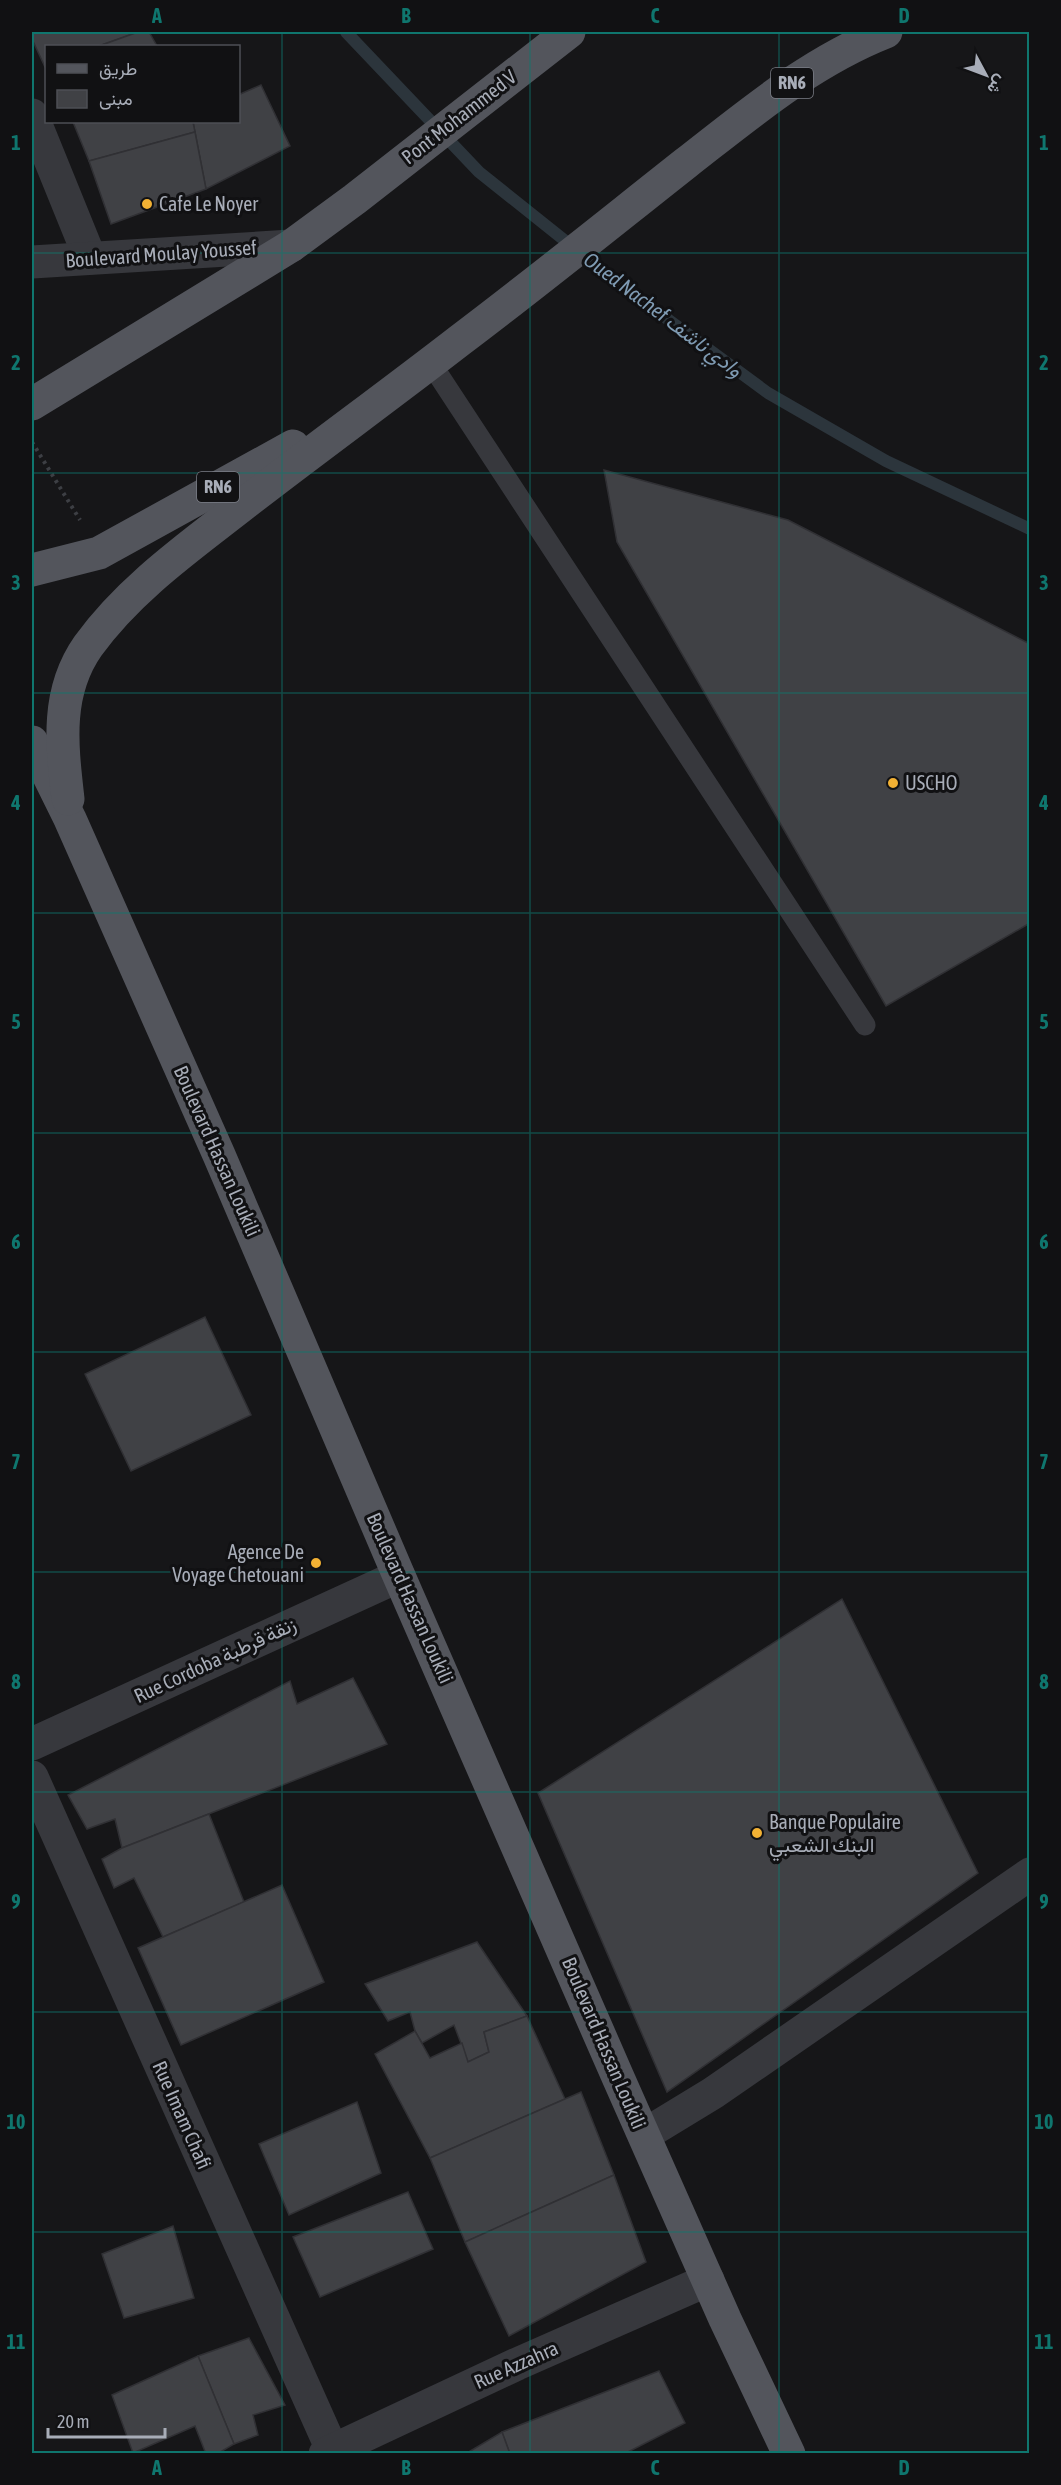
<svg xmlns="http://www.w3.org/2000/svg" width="1061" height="2485" font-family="'Asap Condensed',Vazirmatn,sans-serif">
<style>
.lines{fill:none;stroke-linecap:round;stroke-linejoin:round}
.stream{stroke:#2c353c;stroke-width:12}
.building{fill:#404145;stroke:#303034;stroke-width:1.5}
.path{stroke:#3d3f44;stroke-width:4;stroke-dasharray:3 4.5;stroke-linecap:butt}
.lane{stroke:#37383d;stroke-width:21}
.street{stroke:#37383d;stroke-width:33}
.primary{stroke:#53555c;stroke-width:33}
.grid{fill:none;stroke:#0f766e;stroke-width:1.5;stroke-opacity:0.55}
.poi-dot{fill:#f2b134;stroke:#111113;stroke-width:2}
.labels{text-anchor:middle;stroke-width:6;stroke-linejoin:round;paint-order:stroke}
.shield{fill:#111113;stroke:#7b7e86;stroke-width:1.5}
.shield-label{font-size:18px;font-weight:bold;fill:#a8adb8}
.street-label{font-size:20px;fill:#a8adb8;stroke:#111113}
.poi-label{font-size:20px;fill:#a8adb8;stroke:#111113;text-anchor:start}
.water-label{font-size:21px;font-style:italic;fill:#7f9bb3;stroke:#111113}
.neatline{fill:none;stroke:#0f766e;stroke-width:2}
.grid-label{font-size:20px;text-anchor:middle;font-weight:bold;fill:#0f766e}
</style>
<rect width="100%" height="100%" fill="#161618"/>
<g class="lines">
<path class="stream" d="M346,32l133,140 134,107 155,114 118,68 144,68"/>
</g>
<g class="building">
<path d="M32,32h106l-39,14h-53v21h-1l-13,-28z"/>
<path d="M138,32h11l8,14h-58z"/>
<path d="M261,85l29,61 -84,43 -13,-67h45v-27z"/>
<path d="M73,122h120l2,10 -106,29z"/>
<path d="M195,132l11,57 -95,35 -22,-63z"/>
<path d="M604,470l184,50 242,124v279l-144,83 -269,-464z"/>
<path d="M205,1317l46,98 -120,56 -46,-97z"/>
<path d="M842,1599l136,274 -311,219 -129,-299z"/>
<path d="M353,1678l34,66 -265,104 -7,-29 -28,10 -19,-34 222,-114 7,23z"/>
<path d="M209,1814l35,88 -81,35 -29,-59 -20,10 -12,-29 20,-11z"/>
<path d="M282,1885l42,97 -143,63 -43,-97z"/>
<path d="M477,1942l50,74 -43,16 5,20 -21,10 -14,-37 -32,18 -7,-12 -5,-19 -22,9 -23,-37z"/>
<path d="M527,2016l38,83 -135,59 -55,-104 40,-23 15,27 32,-15 6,19 21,-10 -5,-20z"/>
<path d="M581,2092l33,83 -149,67 -35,-84z"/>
<path d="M357,2102l24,71 -92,42 -30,-71z"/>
<path d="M614,2175l32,87 -137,74 -44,-94z"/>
<path d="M408,2192l25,57 -113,48 -27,-60z"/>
<path d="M173,2226l21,72 -70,20 -22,-64z"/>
<path d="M249,2338l36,67 -32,10 5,20 -24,9 -36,-88z"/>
<path d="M198,2356l36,88 -17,10h-11l-11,-28 -62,27 -21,-58z"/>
<path d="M659,2371l26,52 -61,31h-114l-8,-22z"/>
<path d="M502,2432l8,22h-43v-1z"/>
</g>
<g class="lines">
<path class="path" d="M32,442l48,78"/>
<path class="lane" d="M430,362l435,663"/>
<g class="street">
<path d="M32,115l58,143"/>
<path d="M32,262l259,-16"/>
<path d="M32,1744l367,-168"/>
<path d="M32,1777l302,677"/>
<path d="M644,2135l69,-42 317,-219"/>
<path d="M325,2454l192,-90 191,-84"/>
</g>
<g class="primary">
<path d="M32,404l259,-158 64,-47 214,-167"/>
<path d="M32,570l67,-17 194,-107"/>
<path d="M32,742l38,77 149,336 180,421 218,499 108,244 64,135"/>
<path d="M68,799c-6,-53 -13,-106 20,-153 41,-57 101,-99 156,-142 71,-55 144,-108 215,-163 77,-58 151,-118 227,-178 63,-49 124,-101 200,-131"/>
</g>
</g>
<path class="grid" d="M282,32v2422M530,32v2422M779,32v2422M32,253h998M32,473h998M32,693h998M32,913h998M32,1133h998M32,1352h998M32,1572h998M32,1792h998M32,2012h998M32,2232h998"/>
<g class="poi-dot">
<circle cx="147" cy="204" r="6"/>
<circle cx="893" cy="783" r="6"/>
<circle cx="316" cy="1563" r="6"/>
<circle cx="757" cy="1833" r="6"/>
</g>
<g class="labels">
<g class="shield">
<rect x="771" y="68" width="42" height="30" rx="4.5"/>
<rect x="197" y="472" width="42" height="30" rx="4.5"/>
</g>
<g class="shield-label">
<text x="792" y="89">RN6</text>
<text x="218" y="493">RN6</text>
</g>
<g class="street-label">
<text transform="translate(459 117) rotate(-38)" y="7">Pont Mohammed V</text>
<text transform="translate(161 254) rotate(-4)" y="7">Boulevard Moulay Youssef</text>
<text transform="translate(217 1151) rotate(66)" y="7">Boulevard Hassan Loukili</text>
<text transform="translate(410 1598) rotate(66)" y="7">Boulevard Hassan Loukili</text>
<text transform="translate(215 1660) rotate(-25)" y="7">Rue Cordoba زنقة قرطبة</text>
<text transform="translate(604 2043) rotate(67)" y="7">Boulevard Hassan Loukili</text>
<text transform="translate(182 2115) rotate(66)" y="7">Rue Imam Chafi</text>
<text transform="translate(516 2365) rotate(-24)" y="7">Rue Azzahra</text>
</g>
<g class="poi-label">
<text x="159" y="211">Cafe Le Noyer</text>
<text x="905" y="790">USCHO</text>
<text x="304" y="1559" text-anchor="end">Agence De<tspan x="304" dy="23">Voyage Chetouani</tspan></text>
<text x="769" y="1829">Banque Populaire<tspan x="769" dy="23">البنك الشعبي</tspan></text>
</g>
<g class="water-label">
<text transform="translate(663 315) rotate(37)" y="7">Oued Nachef وادي ناشف</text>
</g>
</g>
<rect width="1061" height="2485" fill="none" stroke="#111113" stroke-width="66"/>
<rect x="45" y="45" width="195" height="78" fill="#111113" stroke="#4d4f55" stroke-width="1.5"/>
<rect x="57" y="64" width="30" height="9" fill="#53555c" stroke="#4d4f55" stroke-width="1.5"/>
<text x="99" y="75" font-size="18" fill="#a8adb8">طريق</text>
<rect x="57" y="90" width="30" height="18" fill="#404145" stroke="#4d4f55" stroke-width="1.5"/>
<text x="99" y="105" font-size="18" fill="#a8adb8">مبنى</text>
<g transform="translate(986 75) rotate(131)" stroke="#111113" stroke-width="4.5" paint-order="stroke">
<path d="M0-4.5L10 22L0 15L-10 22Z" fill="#a8adb8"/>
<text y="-9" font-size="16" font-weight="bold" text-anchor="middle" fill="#a8adb8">ش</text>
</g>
<path d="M48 2428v9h117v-9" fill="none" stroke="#a8adb8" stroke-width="3"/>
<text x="57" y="2428" font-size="18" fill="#a8adb8" stroke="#111113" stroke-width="4.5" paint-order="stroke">20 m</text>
<rect x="33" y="33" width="995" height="2419" class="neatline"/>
<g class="grid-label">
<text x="157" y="23">A</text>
<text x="406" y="23">B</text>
<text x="655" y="23">C</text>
<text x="904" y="23">D</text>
<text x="16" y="150">1</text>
<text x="1044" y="150">1</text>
<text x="16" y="370">2</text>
<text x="1044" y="370">2</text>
<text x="16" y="590">3</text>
<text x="1044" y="590">3</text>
<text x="16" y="810">4</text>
<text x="1044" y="810">4</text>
<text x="16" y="1029">5</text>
<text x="1044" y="1029">5</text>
<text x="16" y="1249">6</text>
<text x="1044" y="1249">6</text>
<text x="16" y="1469">7</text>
<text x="1044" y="1469">7</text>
<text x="16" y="1689">8</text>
<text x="1044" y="1689">8</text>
<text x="16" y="1909">9</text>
<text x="1044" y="1909">9</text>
<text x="16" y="2129">10</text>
<text x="1044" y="2129">10</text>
<text x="16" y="2349">11</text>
<text x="1044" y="2349">11</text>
<text x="157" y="2475">A</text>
<text x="406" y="2475">B</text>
<text x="655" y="2475">C</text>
<text x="904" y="2475">D</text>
</g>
</svg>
